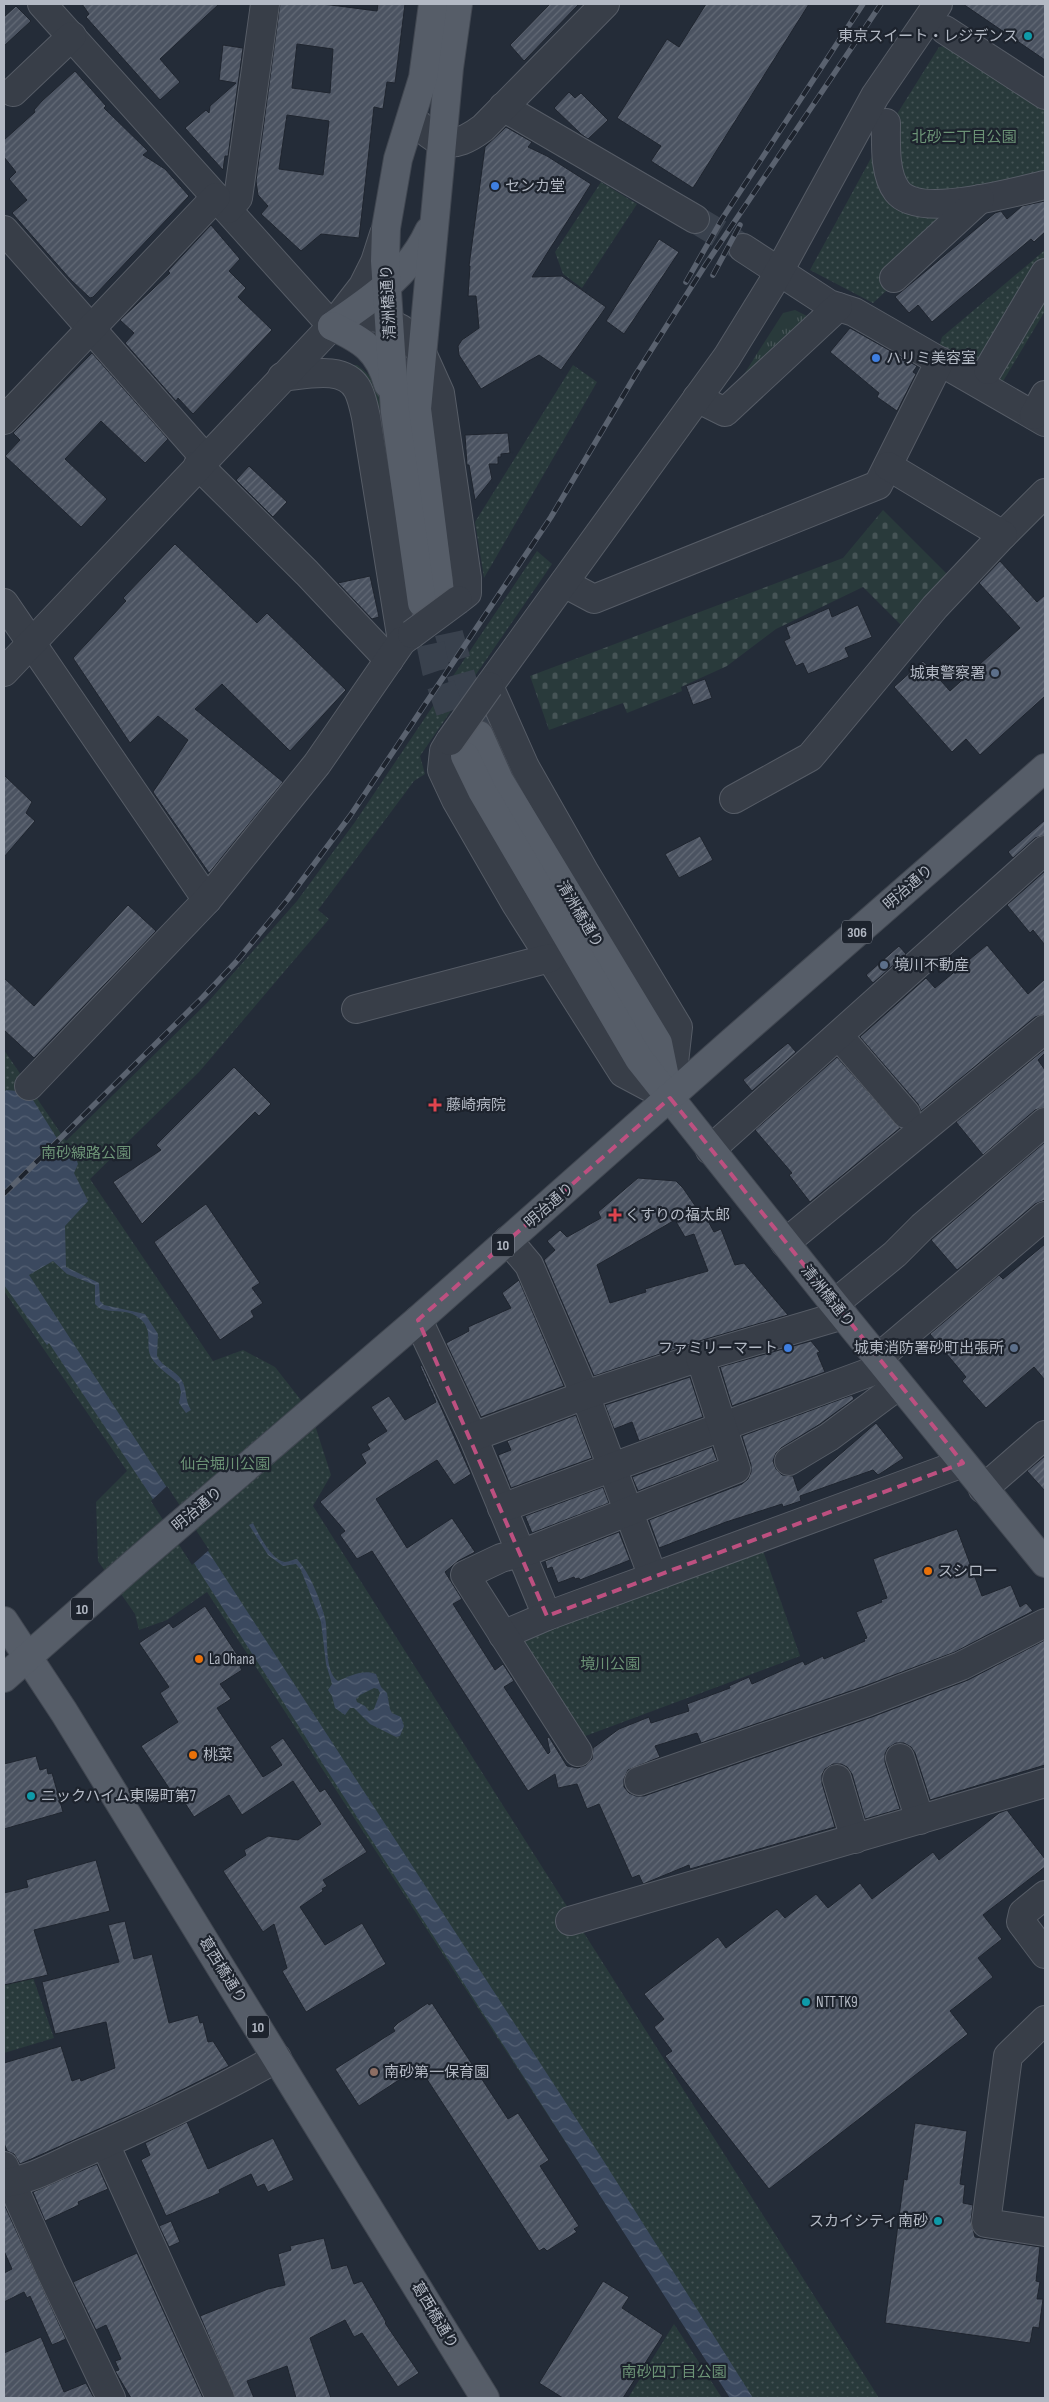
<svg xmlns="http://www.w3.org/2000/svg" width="1049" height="2402" font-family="'Sofia Sans Condensed','Noto Sans JP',sans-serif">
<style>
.grass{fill:url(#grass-tufts)}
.cemetery{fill:url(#cemetery-stones)}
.park{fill:url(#park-dots)}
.water{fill:url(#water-waves);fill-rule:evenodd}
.pier{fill:#242c38}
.building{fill:url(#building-hatch);stroke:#1f252f;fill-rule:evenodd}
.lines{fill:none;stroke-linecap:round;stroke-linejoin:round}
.minor-tunnel{stroke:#39414d;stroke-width:28;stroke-dasharray:28 14;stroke-linecap:butt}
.major-tunnel{stroke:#39414d;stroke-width:28;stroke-dasharray:28 14;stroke-linecap:butt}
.minor-casing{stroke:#565c66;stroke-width:30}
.major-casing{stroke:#414751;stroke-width:30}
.minor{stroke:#383e48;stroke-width:28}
.major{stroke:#565d68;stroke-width:28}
.rail-casing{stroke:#5a626f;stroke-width:5.5}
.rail{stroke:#1d232d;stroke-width:4;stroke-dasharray:11;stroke-linecap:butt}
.minor-bridge-casing{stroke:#565c66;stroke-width:30;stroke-linecap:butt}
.minor-bridge{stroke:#383e48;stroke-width:28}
.marked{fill:none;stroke:#bd5080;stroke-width:4;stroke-dasharray:10 6;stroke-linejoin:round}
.culture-dot{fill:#0f9aa8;stroke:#1d232d;stroke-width:2}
.shop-dot{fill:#3f7fe0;stroke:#1d232d;stroke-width:2}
.service-dot{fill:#5c6f8a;stroke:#1d232d;stroke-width:2}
.health-dot{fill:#e0444e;stroke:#1d232d;stroke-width:2}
.food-dot{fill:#e8710a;stroke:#1d232d;stroke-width:2}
.education-dot{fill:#8d6e63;stroke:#1d232d;stroke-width:2}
.labels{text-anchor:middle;stroke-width:4.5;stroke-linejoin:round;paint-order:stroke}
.shield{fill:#1d232d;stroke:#868c97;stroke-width:1}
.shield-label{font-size:14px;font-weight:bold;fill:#b3b9c4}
.poi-label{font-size:15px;fill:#b3b9c4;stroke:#1d232d;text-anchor:start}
.park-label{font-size:15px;fill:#6c9376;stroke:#1d232d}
.street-label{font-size:15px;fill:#b3b9c4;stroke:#1d232d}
</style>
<defs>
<pattern id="grass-tufts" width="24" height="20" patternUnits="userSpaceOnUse" patternTransform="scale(1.25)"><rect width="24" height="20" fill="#293a3b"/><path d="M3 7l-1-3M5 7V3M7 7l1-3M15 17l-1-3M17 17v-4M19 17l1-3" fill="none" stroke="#465456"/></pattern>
<pattern id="cemetery-stones" width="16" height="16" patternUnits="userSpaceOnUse" patternTransform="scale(1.25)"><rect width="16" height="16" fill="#293a3b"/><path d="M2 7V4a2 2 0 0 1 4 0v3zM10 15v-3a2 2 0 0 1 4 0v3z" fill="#465456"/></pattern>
<pattern id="park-dots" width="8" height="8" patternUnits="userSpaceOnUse" patternTransform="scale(1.25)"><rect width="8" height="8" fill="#293a3b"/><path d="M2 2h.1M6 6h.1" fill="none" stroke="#465456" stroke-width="1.8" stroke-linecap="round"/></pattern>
<pattern id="water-waves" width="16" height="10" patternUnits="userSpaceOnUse" patternTransform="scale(1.25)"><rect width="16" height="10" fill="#3b495f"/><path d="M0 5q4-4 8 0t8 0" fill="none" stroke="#556174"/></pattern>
<pattern id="building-hatch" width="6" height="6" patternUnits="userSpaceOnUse" patternTransform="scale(1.25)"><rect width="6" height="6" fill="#4b5361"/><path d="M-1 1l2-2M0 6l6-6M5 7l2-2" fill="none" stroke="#636a76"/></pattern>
</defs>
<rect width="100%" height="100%" fill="#242c38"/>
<g class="grass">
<path d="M795,310l12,6v10l-80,75 56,-88z"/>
<path d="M354,365h3c18,13 23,25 27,46l-6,-3c-3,-22 -7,-25 -24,-39z"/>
</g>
<path class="cemetery" d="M883,510l68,68 -45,52 -43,-43 -87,42 -49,37 -46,21 1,4 -55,22 -4,-10 -74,27 -19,-54 313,-118z"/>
<g class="park">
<path d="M950,45l95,63v85l-64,11 -108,99 -63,-33 72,-132 57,-91z"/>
<path d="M601,182l36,22 -55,84 -19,-14 -8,-22z"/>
<path d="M1045,250v61l-43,72 -63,-36 3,-10z"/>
<path d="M573,365l24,17 -113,196 -9,-56z"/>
<path d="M537,551l15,13 -132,192 5,18 -11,7 -96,129 11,9 -130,153 -109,107 123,182 30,-11 32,17 36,46 20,62 -18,31 566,892h-147l-525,-806 -40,28 -28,10 -4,-16 -37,-53 -2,-59 31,-31 -123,-180v-241l62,91 142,-139 89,-101 58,-79z"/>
<path d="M761,1545l39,111 -220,82 -57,-88v-16z"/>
<path d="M22,1946l32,92 -50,15v-102z"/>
<path d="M674,2324l48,74h-94z"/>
</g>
<g class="water">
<path d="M6,1090l22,2 43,69 5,-3 2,6 -4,9 14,28 -23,25 1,41 33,16 1,18 4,4 41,9 13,20 -1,22c5,11 18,14 24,23 7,11 3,20 10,31l-5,3 -7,-10 2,-11 -2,-8c-9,-9 -22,-16 -28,-27 -7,-13 5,-29 -15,-41 -10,-7 -26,-3 -37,-8l-4,-4v-19l-28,-11 -14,-13 -24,14 574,885 150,238h-23l-581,-905 -100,-150 -2,2 -43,-60v-192z"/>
<path d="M253,1523c5,10 19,38 32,39 4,0 9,-3 12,-3 14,16 22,38 28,59 4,16 -2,53 13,63 12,-5 25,-12 38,-7l5,13 6,6 3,16 2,4 9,4 3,9 -4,10 -4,1 -26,-13 -16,-16h-4l-5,7 -10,-7 -3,-12 -4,-6 4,-6 -6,-20 -5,-42 -20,-52 -5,-6 -13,2 -15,-11 -19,-30zM374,1688l4,1 2,4 -6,16 -5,2 -4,-5 -8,-4 -1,-3 4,-4z"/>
</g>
<path class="pier" d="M167,1486l42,64 -17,15 -41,-64z"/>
<g class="building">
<path d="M82,4h137l-59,55 20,23 -20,18 -74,-83 3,-3z"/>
<path d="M280,4h43l54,7 1,-7h27l-10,79 -8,-1 -4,27 -9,-2 -15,131 -38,-4 -20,17 -40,-37 7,-8 -10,-11 -2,-14zM297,44l36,5 -3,44 -38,-5zM287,115l42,6 -6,54 -44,-6z"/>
<path d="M550,4h29l-55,57 -14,-16z"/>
<path d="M706,4h103l-116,184 -42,-27 10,-15 -44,-28 50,-79 12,8z"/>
<path d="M963,4h82v56z"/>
<path d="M16,6l15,15 -27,25v-29z"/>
<path d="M223,45l20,3 -15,108h-3l-2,14 -38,-42 21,-18 3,3 1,-7 26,-23 -17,-3z"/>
<path d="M75,71l31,35 -2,2 44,43 -5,4 22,14 24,27 -96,101 -3,1 -20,-19 -58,-66 15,-13 -18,-21 7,-7 -12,-15v-17l31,-28 -1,-2 8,-9z"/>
<path d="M569,92l6,6 6,-5 27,27 -20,19 -7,-5 -27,-26z"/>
<path d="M506,127l26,15 -4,5 19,9 44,28 -59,93 30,-1 44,31 -45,63 -22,-15 -58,34 -22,-34 -1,-9 4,-6 17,-12 -3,-32h-8l2,-30h-1l16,-119z"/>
<path d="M1045,201v31l-11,10 -3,-3 -99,83 -14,-17 -9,8 -14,-16 100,-84 6,-2 6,8 15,-13z"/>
<path d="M211,225l29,34 -11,12 17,17 -8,9 34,33 -79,84 -15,-16 -2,3 -51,-58 9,-10 -14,-13 50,-47 -2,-2z"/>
<path d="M659,239l20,13 -55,82 -18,-13z"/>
<path d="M850,328l67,38 -4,6 3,2 -19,37 -20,-14 2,-4 -49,-41z"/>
<path d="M92,353l76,86 -23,24 -44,-42 -36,38 42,40 -26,28 -76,-71 15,-16 -7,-7z"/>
<path d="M508,433l2,20 -9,1v3h-3v7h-9l3,15 -17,21 -6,-35h-2l-2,-30z"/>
<path d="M249,466l38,36 -14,15 -37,-37z"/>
<path d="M175,544l82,79 10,-10 79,77 -56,61 -68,-67 -27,25 88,73 -74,91 -56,-81 35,-52 -30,-24 -28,27 -57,-85 53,-57 -3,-3z"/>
<path d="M1000,561l37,41 8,-7v101l-65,59 -14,-16 -14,13 -58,-65 29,-26 27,30 70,-63 -41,-45z"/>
<path d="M370,576l9,41 -7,2 -34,-36z"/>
<path d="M858,605l14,32 -27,11 4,9 -41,17 -5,-11 -7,3 -12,-25 6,-3 -4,-11 43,-19 3,9z"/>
<path d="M705,679l7,19 -19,7 -7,-19z"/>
<path d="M4,775l28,27 -6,11 9,8 -31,36z"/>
<path d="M1045,820v15l-10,3 -22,20 -5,-6z"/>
<path d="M700,836l13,24 -34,18 -14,-24z"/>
<path d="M1045,871v74l-12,-15 -3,3 -23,-28z"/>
<path d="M128,905l28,26 -122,127 -30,-28v-52l30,28z"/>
<path d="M987,945l41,49 17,-15v35l-10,3 -114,94 -3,-7 -58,-67 66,-59 9,10z"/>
<path d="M899,946l7,8 -33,29 -7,-8z"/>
<path d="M788,1043l8,9 -44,39 -9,-11z"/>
<path d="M1045,1049v4l-7,7 7,10v37l-10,3 -52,45 -27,-33z"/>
<path d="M837,1057l63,71 -90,74 -21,-27 3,-2 -37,-43z"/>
<path d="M234,1067l37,37 -12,12 -4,-4 -113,112 -29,-42 48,-32 -5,-5z"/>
<path d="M1045,1142v58l-10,4 -78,66 -26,-30z"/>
<path d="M638,1178l38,3 7,7 15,22 3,-2 13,24 7,-3 14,36 9,-2 44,52 -92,27 -102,34 -50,-116 11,-10 -8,-9 13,-11 7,7 34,-19 -3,-6zM675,1220l10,17 9,-3 14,37 -63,18 1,3 -36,11 -13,-38z"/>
<path d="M206,1204l54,79 -8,5 11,15 -12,8 3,6 -34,23 -66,-98z"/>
<path d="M1045,1244v136l-11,-13 -48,41 -24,-27 4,-4 -36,-43 69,-59 4,4z"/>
<path d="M519,1280l45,106 -83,31 -35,-74 23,-12 -1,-4 43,-19 -9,-15z"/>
<path d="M811,1341l9,11 -3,1 8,19 -93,34 -12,-39z"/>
<path d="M422,1365l49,109 -17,11 -17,-25 -61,39 31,49 45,-30 23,34 -17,9 -13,11 17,27 -9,5 42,66 8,-6 11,17 -10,6 44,67 2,-2 -3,-14 2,-1 18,29 11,2 8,-3 6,-6 1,-11 26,-19 30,-12 2,6 38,-12 -2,-7 43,-16 -1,-2 20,-9 3,7 51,-23 2,4 18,-9 1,3 41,-18 -1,-2 3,-1 -11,-26 26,-10 -1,-2 6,-2 -14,-39 84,-30 25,67 29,-11 9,22 6,-4 7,8 -78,41 -93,35 -161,56 -4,-10 -42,13 5,11 -32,13 -4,9v8l5,6 7,3h8l228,-79 96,-37 77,-40v125l-115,35 -15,-47 -4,-6 -7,-4h-8l-8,5 -3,6v8l15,47 -35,10 -13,-45 -5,-7 -6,-3h-8l-8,5 -3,6v8l13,44 -145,42 -1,-4 -46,19 -4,-9 -7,3 -33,-74 -12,5 -10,-25 -19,4 -3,-14 -27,17 -156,-240 -15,8 -17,-24 5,-4 -25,-29 46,-39 -5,-9 9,-5 -3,-5 20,-13 -16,-24 18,-11 16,24 31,-18 -16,-36z"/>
<path d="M690,1377l13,40 -64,24 -7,-19 -18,7 -9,-24z"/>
<path d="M852,1395l2,4 -34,25 -39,24 -5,5 -3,8 3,8 6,6 11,1 5,15 78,-68 28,35 -26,17 -5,-5 -73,26 1,5 -18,6 -1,-3 -56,18 -67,26 -10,-28 93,-36 6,-5 3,-7v-7l-9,-29z"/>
<path d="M576,1415l16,43 -81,30 -13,-33 13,-5 -4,-9z"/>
<path d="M712,1447l5,13 -79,31 -6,-14z"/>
<path d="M1045,1456v35l-18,-20z"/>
<path d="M603,1487l6,16 -77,30 -7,-17z"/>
<path d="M619,1532l11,28 -50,20 -1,-2 -4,1 -1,-2 -16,6 -6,-16 -5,2 -2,-8z"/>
<path d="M205,1606l39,59 -4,2 2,3 -22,14 11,15 -14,9 46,69 19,-12 -12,-18 13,-9 37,54 5,-3 42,63 -44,28 4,6 -5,3 1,2 -23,16 25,38 37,-22 24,41 -80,48 -24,-41 5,-3 -13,-44 -11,8 -40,-61 23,-16 -2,-5 24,-14 30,4 23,-16 -28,-43 -51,34 -13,-20 -35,22 -11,-17 -4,3 -38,-57 37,-24 -18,-29 9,-6 -30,-44 30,-20 4,5z"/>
<path d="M36,1756l4,14 7,-2 1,6 4,-1 11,39 -59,17v-65z"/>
<path d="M1007,1810l38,49v8l-62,48 19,24 -24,19 15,19 -43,34 18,23 -199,155 -104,-133 7,-5 -18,-24 10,-8 -20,-25 74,-57 8,11 51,-39 8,9 31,-24 12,14 32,-25 12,16 61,-47 6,8 60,-47z"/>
<path d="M96,1860l14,51 -76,19 14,45 -44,10v-92l24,-6 -2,-7z"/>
<path d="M125,1921l9,38 18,-5 17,69 29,-8 2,8 3,-1 5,20 5,-1 16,25 -81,41 -128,57 -6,-10 -7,-3 -3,-8v-80l57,-17 11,35 8,-3 1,3 34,-13 -9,-46 -51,12 -13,-52 77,-20 -11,-37z"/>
<path d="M428,2003l1,2 3,-2 76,116 10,-6 31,47 -9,6 39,60 -5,3 3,3 -30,19 -3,-3 -5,3 -120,-184 -60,39 -24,-37 60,-38 -2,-3 5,-5z"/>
<path d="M187,2122l21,47 65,-31 21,42 -26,12 -4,-8 -7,3 -6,-13 -32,16 1,3 -54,23 -25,-56 9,-5 -5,-12z"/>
<path d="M915,2123l52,8 -7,53 5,1 -2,18 10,2 -2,16 4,16 65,10 -4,34 4,1 -3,17h6l-4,29 -6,-1 -3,16 -145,-20 19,-144 3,1z"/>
<path d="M97,2164l11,25 -30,13 1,3 -34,16 -12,-29z"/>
<path d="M4,2204l62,135 -14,6 -22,-49 -3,2 -3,-6 -20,10v-29l8,-4 -8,-18z"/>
<path d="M171,2221l9,21 -11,5 -10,-21z"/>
<path d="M324,2238l8,31 15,-4 7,19 8,-3 24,41 -1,1 34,50 -21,14 -36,-54 -8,4 -9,-17 -35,18 21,60h-35l-9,-32 -40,15 7,17h-19l-35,-82 68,-27 17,-4 -7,-31 13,-4 -1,-4z"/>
<path d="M137,2253l66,145h-72l-16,-27 4,-1 -4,-9 6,-2 -15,-34 -10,5 -23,-48z"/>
<path d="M603,2281l26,16 -7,11 41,27 -40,63h-60l-24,-15z"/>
<path d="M41,2337l23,55 22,-9 8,15h-90v-45z"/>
</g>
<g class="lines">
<path class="minor-tunnel" d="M695,219l48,29"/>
<g class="major-tunnel">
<path d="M440,592l9,42 28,96"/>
<path d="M422,603l14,68 28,81"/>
</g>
<defs>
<g id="minor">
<path d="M42,4l290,322"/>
<path d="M945,30l100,65"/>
<path d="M13,92l59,-56"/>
<path d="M503,107l192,112"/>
<path d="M412,118c26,27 39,34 71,10l122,-124"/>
<path d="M886,123c0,20 -2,51 11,68 22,29 116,1 148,-6"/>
<path d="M228,209l10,-11 27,-194"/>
<path d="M4,230l201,228"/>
<path d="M743,248l86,56 25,8 191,110"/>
<path d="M894,278l86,-79"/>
<path d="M334,325l23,-9 22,2 22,11 21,24 18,40 27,185v15l-9,7"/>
<path d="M988,370l57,-97"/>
<path d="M282,377c23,-2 63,-13 76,13 4,8 6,18 8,27l36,224 10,-7"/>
<path d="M697,398l28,14 113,-105"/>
<path d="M1034,415l11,-20"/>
<path d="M4,420l212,-223"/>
<path d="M198,465l109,108 82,87"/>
<path d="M1003,535l42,-42"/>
<path d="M564,583l30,16 284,-114 62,-124"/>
<path d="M4,603l203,297"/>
<path d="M4,672l328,-346 31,-40 12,-24 9,-28"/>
<path d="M450,741l-6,10 -2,19 14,30 60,104 107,169 47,25 8,-71 -94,-156 -59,-104 -36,-81 238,-329 45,-73 103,-188 63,-92"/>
<path d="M734,799l76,-42 125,-150 68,-72 -115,-69"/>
<path d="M356,1009l194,-51"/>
<path d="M839,1036l67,78"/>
<path d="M29,1086l178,-186 110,-136 85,-123"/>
<path d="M710,1150l335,-300"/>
<path d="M508,1240l21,25 56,130 68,182"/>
<path d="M785,1243l260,-214"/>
<path d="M834,1304l61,-50 27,-27 123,-105"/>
<path d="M418,1320l55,117 74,179 416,-153"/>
<path d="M878,1358l167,-142"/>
<path d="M473,1437l112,-42 115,-38 143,-42"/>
<path d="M789,1461l40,-24 70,-52"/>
<path d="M983,1489l62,-54"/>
<path d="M502,1508l382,-141"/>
<path d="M503,1635l44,-19"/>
<path d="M578,1752l-113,-177 36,-17 30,-8 205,-81 -36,-112"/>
<path d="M900,1758l20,62"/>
<path d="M837,1779l18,60"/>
<path d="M639,1781l228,-79 94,-36 84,-43"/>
<path d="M1045,1895l-22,18 -2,9 24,32"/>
<path d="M570,1921l475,-138"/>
<path d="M1045,2020l-37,36 -22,167 59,9"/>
<path d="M105,2144l115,254"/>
<path d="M4,2166l47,106 60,126"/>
<path d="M4,2183c26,-3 51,-17 75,-28 67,-29 134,-61 198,-97"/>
</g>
<g id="major">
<path d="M332,326c39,-27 77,-51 97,-95"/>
<path d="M332,326c30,14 47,24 56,58"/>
<path d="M440,592l-23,-183 32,-341 9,-64"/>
<path d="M422,603l-27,-191 -10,-151 1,-33 12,-69 25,-81 10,-74"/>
<path d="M479,735l20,45 159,263 10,49"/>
<path d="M465,756l17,35 157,268 195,245 211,259"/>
<path d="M4,1621l60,91 421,686"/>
<path d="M4,1678l133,-117 281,-241 316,-280 311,-272"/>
</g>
</defs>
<use href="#minor" class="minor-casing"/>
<use href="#major" class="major-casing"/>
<use href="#minor" class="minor"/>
<use href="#major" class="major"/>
<defs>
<g id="rail">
<path d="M713,275l27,-50"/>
<path d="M686,282l36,-63 141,-215"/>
<path d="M4,1194l199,-197 33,-35 52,-63 62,-83 201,-299 85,-143 70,-110 175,-260"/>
</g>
</defs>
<use href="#rail" class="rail-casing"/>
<use href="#rail" class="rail"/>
<defs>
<g id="minor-bridge">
<path d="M412,634l46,-34"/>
<path d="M450,741l39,-55"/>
</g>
</defs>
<use href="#minor-bridge" class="minor-bridge-casing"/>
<use href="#minor-bridge" class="minor-bridge"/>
</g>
<path class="marked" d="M670,1098l293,365 -416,153 -129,-296z"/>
<g class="culture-dot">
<circle cx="1028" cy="36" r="5"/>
<circle cx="31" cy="1796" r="5"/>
<circle cx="806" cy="2002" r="5"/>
<circle cx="938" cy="2221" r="5"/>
</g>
<g class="shop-dot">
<circle cx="495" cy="186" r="5"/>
<circle cx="876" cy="358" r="5"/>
<circle cx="788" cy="1348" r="5"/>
</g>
<g class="service-dot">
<circle cx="995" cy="673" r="5"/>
<circle cx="884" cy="965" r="5"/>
<circle cx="1014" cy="1348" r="5"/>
</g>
<g class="health-dot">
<path d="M432.5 1097.5h5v5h5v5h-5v5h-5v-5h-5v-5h5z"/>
<path d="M612.5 1207.5h5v5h5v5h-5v5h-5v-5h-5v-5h5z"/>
</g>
<g class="food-dot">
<circle cx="928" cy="1571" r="5"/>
<circle cx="199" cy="1659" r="5"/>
<circle cx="193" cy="1755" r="5"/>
</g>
<circle class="education-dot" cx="374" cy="2072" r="5"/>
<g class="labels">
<g class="shield">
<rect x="842" y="920.5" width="30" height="23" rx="4"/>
<rect x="492" y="1233.5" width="22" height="23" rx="4"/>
<rect x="71" y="1597.5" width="22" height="23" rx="4"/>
<rect x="247" y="2015.5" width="22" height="23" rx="4"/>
</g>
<g class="shield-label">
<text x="857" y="937">306</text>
<text x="503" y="1250">10</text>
<text x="82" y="1614">10</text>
<text x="258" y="2032">10</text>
</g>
<g class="poi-label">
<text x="1018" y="41" text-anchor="end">東京スイート・レジデンス</text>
<text x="505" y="191">センカ堂</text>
<text x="886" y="363">ハリミ美容室</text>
<text x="985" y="678" text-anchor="end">城東警察署</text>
<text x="894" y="970">境川不動産</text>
<text x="446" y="1110">藤崎病院</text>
<text x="625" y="1220">くすりの福太郎</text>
<text x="778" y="1353" text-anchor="end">ファミリーマート</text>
<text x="1004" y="1353" text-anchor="end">城東消防署砂町出張所</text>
<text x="938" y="1576">スシロー</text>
<text x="209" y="1664">La Ohana</text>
<text x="203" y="1760">桃菜</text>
<text x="41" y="1801">ニックハイム東陽町第7</text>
<text x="816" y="2007">NTT TK9</text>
<text x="384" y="2077">南砂第一保育園</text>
<text x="928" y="2226" text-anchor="end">スカイシティ南砂</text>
</g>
<g class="park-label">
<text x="964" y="142">北砂二丁目公園</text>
<text x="86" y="1158">南砂線路公園</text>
<text x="225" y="1469">仙台堀川公園</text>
<text x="610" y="1669">境川公園</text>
<text x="674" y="2377">南砂四丁目公園</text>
</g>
<g class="street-label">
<text transform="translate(388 302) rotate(-93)" y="5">清洲橋通り</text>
<text transform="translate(908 887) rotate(-41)" y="5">明治通り</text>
<text transform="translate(580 914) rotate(59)" y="5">清洲橋通り</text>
<text transform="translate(549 1205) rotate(-41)" y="5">明治通り</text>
<text transform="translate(828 1296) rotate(51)" y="5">清洲橋通り</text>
<text transform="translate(197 1509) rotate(-40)" y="5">明治通り</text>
<text transform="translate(223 1970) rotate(58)" y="5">葛西橋通り</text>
<text transform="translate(435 2315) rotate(59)" y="5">葛西橋通り</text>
</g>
</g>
<rect width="1049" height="2402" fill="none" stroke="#b3b9c4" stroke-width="10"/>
</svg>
